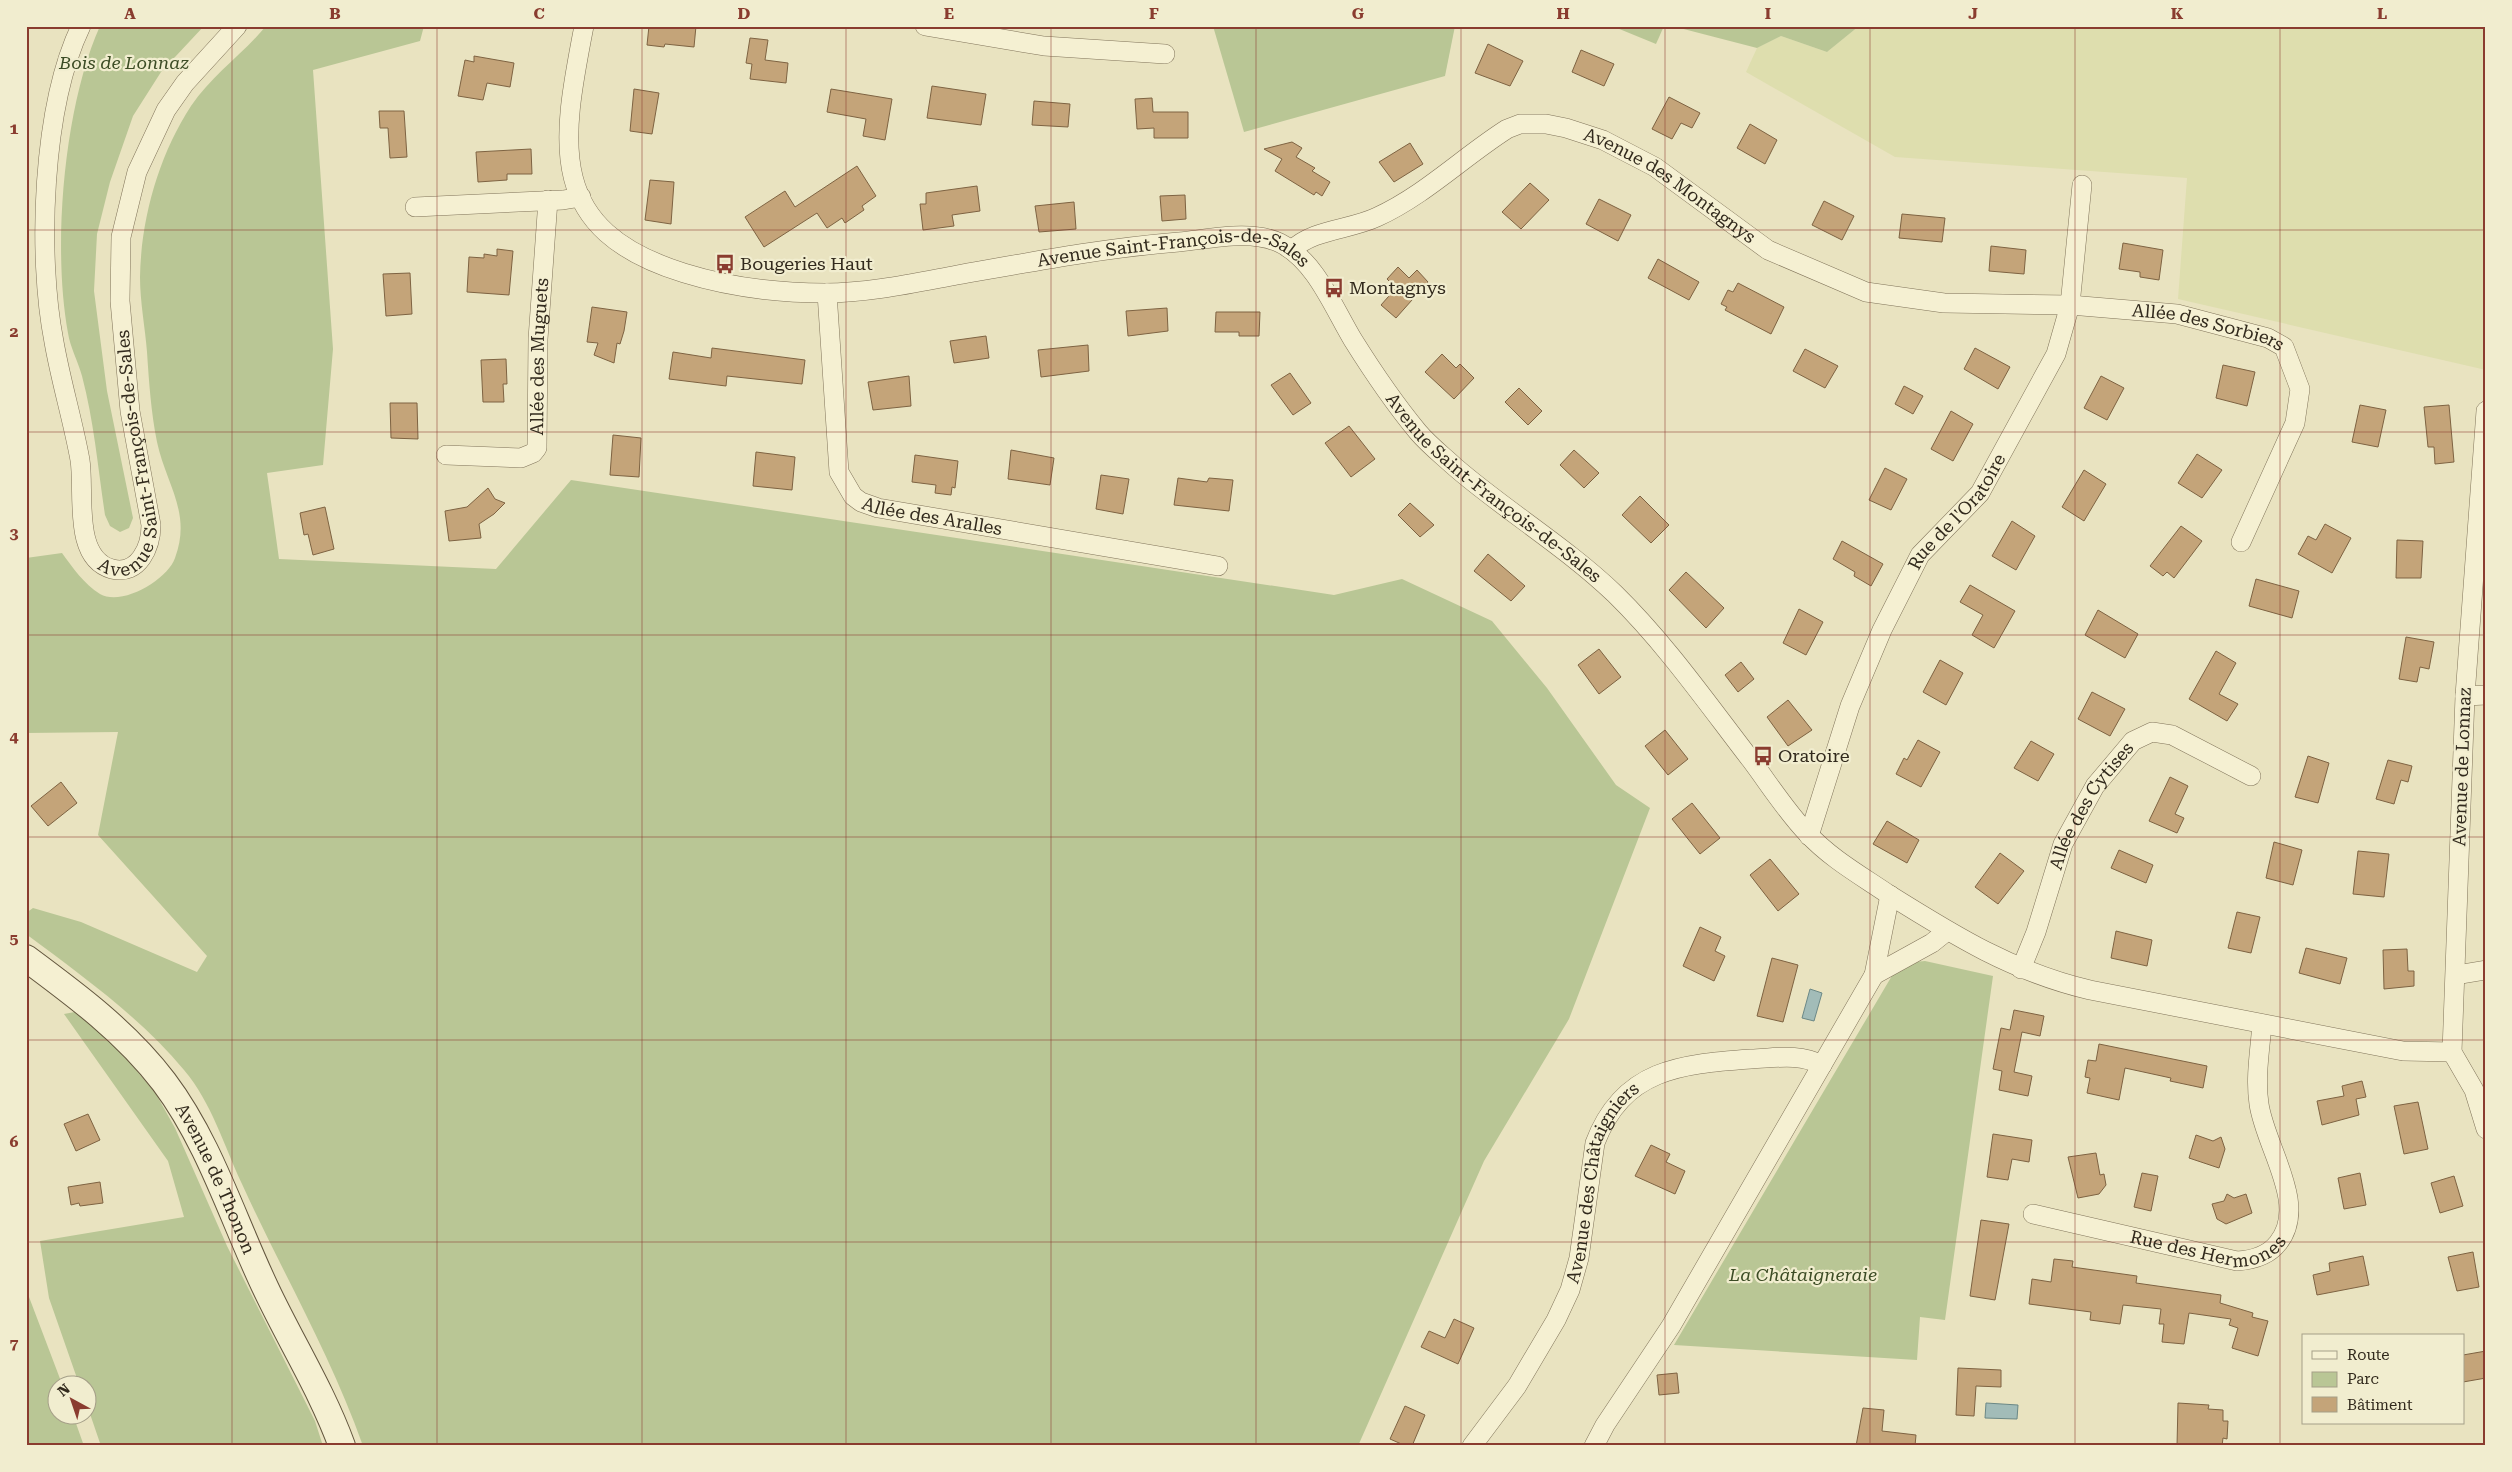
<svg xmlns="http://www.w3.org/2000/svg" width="2512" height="1472" font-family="'Roboto Serif',serif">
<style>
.farmland{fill:#dedeae}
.green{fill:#b9c695}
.water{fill:#a2bcb8;stroke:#6b8886}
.building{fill:#c4a479;stroke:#7e6342}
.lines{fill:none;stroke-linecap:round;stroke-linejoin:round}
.street-casing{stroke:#81745a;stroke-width:20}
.secondary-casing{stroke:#62553d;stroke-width:28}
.street{stroke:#f5f0d2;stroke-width:19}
.secondary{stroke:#f5f0d2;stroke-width:26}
.grid{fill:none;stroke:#8a3c2f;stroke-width:1;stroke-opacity:0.55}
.labels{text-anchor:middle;stroke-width:4.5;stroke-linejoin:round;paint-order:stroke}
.park-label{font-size:18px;font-style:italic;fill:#3c4c25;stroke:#f1edcf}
.street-label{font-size:18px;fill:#322a1d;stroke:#f1edcf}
.poi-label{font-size:18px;fill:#322a1d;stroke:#f1edcf;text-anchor:start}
.neatline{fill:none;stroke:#8a3c2f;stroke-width:2}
.grid-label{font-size:16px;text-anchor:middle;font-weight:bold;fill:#8a3c2f}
</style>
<rect width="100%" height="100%" fill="#e9e3c0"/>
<path class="farmland" d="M1859,26h627v344l-308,-71 9,-121 -292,-21 -149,-85 11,-24 24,-12 46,16z"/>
<g class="green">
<path d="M100,26h104l-43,46 -28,44 -23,66 -13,52 -3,57 13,100 26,127 -4,10 -9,4 -10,-6 -5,-11c-7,-46 -11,-94 -23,-139 -4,-15 -12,-29 -14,-43 -16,-87 -4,-227 32,-307z"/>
<path d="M266,26h158l-4,15 -107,29 20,279 -10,116 -56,8 12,86 217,10 75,-89 763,115 68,-16 90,42 55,67 69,97 34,23 -81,211 -85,142 -126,285h-995c-32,-91 -81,-174 -121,-262 -18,-38 -30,-81 -58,-114 -44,-53 -103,-95 -158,-136v-21l7,-5 48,14 116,50 10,-16 -109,-121 20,-103 -92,1v-175l36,-5c11,15 22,31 38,41 22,13 68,-15 75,-36 17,-45 -9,-74 -18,-116 -6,-30 -8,-60 -10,-90 -2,-25 -7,-50 -7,-75 1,-59 19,-122 51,-171 21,-31 52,-52 75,-80z"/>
<path d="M1213,26h242l-10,50 -201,56z"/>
<path d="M1612,26h52l-8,18z"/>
<path d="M1672,26h187l-32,26 -46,-16 -24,12z"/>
<path d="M1925,961l68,15 -48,344 -25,-3 -3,43 -243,-15 219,-371 21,-12z"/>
<path d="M80,1011l52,54 24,29 19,34 52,118 88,175 8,25h-222l-13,-38v-24h-9l-30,-86 -9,-57 144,-24 -16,-56 -104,-147z"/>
<path d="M26,1289l36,95h-4v30l15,1 11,31h-58z"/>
</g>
<g class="water">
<path d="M1810,989l12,4 -8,28 -12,-3z"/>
<path d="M1986,1403l32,2 -1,14 -32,-1z"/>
</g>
<g class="building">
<path d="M649,26h47l-2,21 -29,-3 -1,3 -17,-2z"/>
<path d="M750,38l18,2 -3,20 23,3 -2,20 -36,-4 2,-15 -6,-1z"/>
<path d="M1488,44l35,17 -13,25 -35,-13z"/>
<path d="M1581,50l33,14 -10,22 -32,-14z"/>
<path d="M474,56l40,7 -4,24 -23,-4 -4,17 -25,-4 7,-36 9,2z"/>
<path d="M932,86l54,8 -5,31 -54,-7z"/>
<path d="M634,89l25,4 -7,41 -22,-3z"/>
<path d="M831,89l61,10 -7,41 -22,-4 3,-17 -39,-7z"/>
<path d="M1669,97l31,16 -8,15 -11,-5 -9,16 -20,-10z"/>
<path d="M1152,98l1,14h35v26h-34v-10l-17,1 -2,-30z"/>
<path d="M1034,101l36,3 -2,23 -36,-2z"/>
<path d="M379,111h25l3,46 -17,1 -2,-30h-8z"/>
<path d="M1750,124l27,16 -12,24 -28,-16z"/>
<path d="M1292,142l10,6 -6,9 19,11 -3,3 18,11 -8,14 -6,-4 -2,3 -39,-24 7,-12 -18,-10z"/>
<path d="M1410,143l13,21 -29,18 -15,-20z"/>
<path d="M531,149l1,25h-25v6l-29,2 -2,-30z"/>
<path d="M857,166l19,30 -14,10 2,4 -19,13 -3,-5 -15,10 -10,-15 -53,34 -19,-30 40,-26 10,16z"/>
<path d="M650,180l24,2 -3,42 -26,-4z"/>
<path d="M1530,183l19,17 -28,29 -19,-17z"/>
<path d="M977,186l3,25 -28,4 2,11 -31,4 -3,-26h6v-11z"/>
<path d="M1185,195l1,24 -24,2 -2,-25z"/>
<path d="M1599,199l32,16 -13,26 -32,-17z"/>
<path d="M1824,201l30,15 -12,24 -30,-15z"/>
<path d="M1074,202l2,27 -37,3 -4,-26z"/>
<path d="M1902,214l43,4 -3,24 -43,-4z"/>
<path d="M2123,243l40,7 -4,30 -19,-3v-5l-21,-3z"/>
<path d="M1991,246l35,4 -2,24 -35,-3z"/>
<path d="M497,249l16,2 -4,44 -42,-3 2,-35 15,1v-4l13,2z"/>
<path d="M1658,259l41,23 -10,18 -41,-22z"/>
<path d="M1398,267l11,11 8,-8 11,12 -32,36 -15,-13 15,-17 -9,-9z"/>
<path d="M410,273l2,41 -26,2 -3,-42z"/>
<path d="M1738,283l46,24 -13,27 -46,-24 2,-3 -6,-3 7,-14 5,2z"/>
<path d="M592,307l35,5 -3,19 -4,13 -3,-1 -3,20 -20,-8 4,-12 -11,-1z"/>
<path d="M1167,308l1,23 -40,5 -2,-25z"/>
<path d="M1216,312h44l-1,24h-20v-4h-24z"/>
<path d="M986,336l3,22 -35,5 -4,-22z"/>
<path d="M1088,345l1,26 -48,6 -3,-27z"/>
<path d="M712,348l93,12 -3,24 -75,-8 -1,10 -57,-7 4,-27 38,6z"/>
<path d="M1975,348l35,19 -12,22 -34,-20z"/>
<path d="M1805,349l33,17 -13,22 -32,-17z"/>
<path d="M1442,354l14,14 4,-4 14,14 -20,21 -29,-27z"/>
<path d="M506,359l1,25h-4l1,18h-21l-2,-42z"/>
<path d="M2223,365l32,7 -8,34 -31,-8z"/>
<path d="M1290,373l21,30 -18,12 -22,-30z"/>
<path d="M909,376l2,30 -38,4 -5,-28z"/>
<path d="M2101,376l23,12 -17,32 -23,-12z"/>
<path d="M1904,386l19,10 -10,18 -18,-10z"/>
<path d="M1519,388l23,23 -14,14 -23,-23z"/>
<path d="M390,403h27l1,36 -27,-1z"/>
<path d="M2360,405l26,5 -8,37 -26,-5z"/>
<path d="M2449,405l5,57 -19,2 -1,-17h-6l-4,-40z"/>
<path d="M1951,411l22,13 -20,37 -22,-12z"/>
<path d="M1349,426l26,33 -24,18 -26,-34z"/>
<path d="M613,435l28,3 -2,39 -29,-2z"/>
<path d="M1011,450l43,8 -4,27 -42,-6z"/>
<path d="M1574,450l25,23 -15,15 -24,-23z"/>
<path d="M756,452l39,5 -3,33 -39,-4z"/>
<path d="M2197,454l25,16 -20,28 -24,-15z"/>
<path d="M915,455l43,6 -3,27 -3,-1 -1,8 -16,-2 1,-8 -24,-3z"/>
<path d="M1885,468l22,11 -16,31 -22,-10z"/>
<path d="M2084,470l22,14 -22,37 -22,-14z"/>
<path d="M1101,475l28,4 -6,35 -27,-5z"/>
<path d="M1178,478l29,4 2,-4 24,2 -4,31 -55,-6z"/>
<path d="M488,488l7,11 10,4 -11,11 -15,10 2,14 -32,3 -4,-30 22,-4z"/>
<path d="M1640,496l29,29 -18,18 -29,-28z"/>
<path d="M1410,503l24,22 -14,12 -22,-22z"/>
<path d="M325,507l9,42 -21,6 -5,-21 -4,1 -4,-22z"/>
<path d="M2012,521l23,15 -19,34 -24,-14z"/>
<path d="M2325,524l26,14 -19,35 -34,-19 10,-18 8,4z"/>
<path d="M2181,526l21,15 -28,37 -7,-6 -4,4 -13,-10z"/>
<path d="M2397,540l26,1 -2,37h-25z"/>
<path d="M1842,541l41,23 -12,22 -17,-10 1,-4 -22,-13z"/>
<path d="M1488,554l37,32 -14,15 -37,-30z"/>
<path d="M1686,572l38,36 -18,20 -37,-38z"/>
<path d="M2256,579l43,12 -7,27 -43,-12z"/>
<path d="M1970,585l45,26 -21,37 -22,-13 11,-20 -23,-13z"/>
<path d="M1799,609l24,13 -17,33 -23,-12z"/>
<path d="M2098,610l40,24 -13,24 -40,-23z"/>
<path d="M2406,637l28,5 -5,27 -9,-2 -3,15 -18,-3z"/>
<path d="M1599,649l22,28 -22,17 -21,-29z"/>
<path d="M2216,651l20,12 -17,31 19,10 -11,17 -38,-22z"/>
<path d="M1940,660l23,13 -17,32 -23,-13z"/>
<path d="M1741,662l13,17 -16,13 -13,-17z"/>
<path d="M2092,692l33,17 -15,27 -32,-17z"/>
<path d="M1788,700l24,30 -24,16 -21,-29z"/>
<path d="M1665,730l23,29 -20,16 -23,-29z"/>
<path d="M1918,740l22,12 -19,35 -25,-13 8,-16 3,2z"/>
<path d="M2031,741l23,13 -16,27 -24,-13z"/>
<path d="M2308,756l21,7 -11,40 -23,-6z"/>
<path d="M2388,760l24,6 -4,16 -7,-2 -7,24 -18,-5z"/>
<path d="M2170,777l18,9 -13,28 9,4 -7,15 -28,-12z"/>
<path d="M61,782l16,21 -29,23 -17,-20z"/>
<path d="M1692,803l28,35 -20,16 -28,-35z"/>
<path d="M1887,821l32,19 -12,23 -34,-19z"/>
<path d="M2274,842l28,8 -9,35 -27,-7z"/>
<path d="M2119,850l34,15 -7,18 -35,-15z"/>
<path d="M2358,851l31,3 -5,43 -31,-3z"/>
<path d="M2000,853l24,18 -26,33 -23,-17z"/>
<path d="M1770,859l29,35 -21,17 -28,-36z"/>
<path d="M2237,912l23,5 -9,36 -23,-5z"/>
<path d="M1700,927l21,10 -6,14 10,5 -11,25 -31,-15z"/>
<path d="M2116,931l36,9 -5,26 -36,-8z"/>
<path d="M2306,948l41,10 -7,26 -41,-11z"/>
<path d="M2407,949l1,22h6v15l-30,3 -1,-39z"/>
<path d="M1772,958l26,7 -15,57 -26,-6z"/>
<path d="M2014,1010l30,6 -4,20 -18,-4 -8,40 18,4 -4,20 -29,-6 3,-19 -9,-2 8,-41 9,2z"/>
<path d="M2099,1044l108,22 -4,22 -33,-7 1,-3 -46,-10 -6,32 -32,-7 3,-15 -5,-1 3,-17 8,1z"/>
<path d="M2362,1081l4,16 -10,2 3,16 -37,10 -5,-24 27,-5 -2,-10z"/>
<path d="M2418,1102l10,47 -24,5 -10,-48z"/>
<path d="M88,1114l12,26 -24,11 -12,-27z"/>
<path d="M1993,1134l39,6 -3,22 -17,-3 -4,21 -21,-3z"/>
<path d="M2196,1135l17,6 8,-4 4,12 -6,19 -30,-10z"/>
<path d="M1651,1145l19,9 -4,8 19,9 -10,23 -40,-18z"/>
<path d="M2096,1153l4,22 4,-1 2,11 -7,9 -21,4 -10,-41z"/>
<path d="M2142,1173l16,3 -7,35 -17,-4z"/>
<path d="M2360,1173l6,32 -22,4 -6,-31z"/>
<path d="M2454,1176l9,30 -23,7 -9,-30z"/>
<path d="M100,1182l3,21 -23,3 -1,-3 -8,2 -3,-18z"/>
<path d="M2227,1194l7,4 12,-4 6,19 -26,11 -9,-5 -5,-15 12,-3z"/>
<path d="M1981,1220l28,4 -14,76 -25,-4z"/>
<path d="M2473,1252l6,35 -22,4 -9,-34z"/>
<path d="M2363,1256l6,29 -52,10 -4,-20 17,-4 -1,-8z"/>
<path d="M2054,1259l19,2 -1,6 65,9 -1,7 85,12 -1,8 33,10 -1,4 16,4 -10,35 -26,-8 6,-20 -9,-3 2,-6 -42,-6 -5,31 -22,-2 2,-18h-5l2,-15 -38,-4 -3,19 -30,-4 1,-8 -62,-8 3,-25 19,3z"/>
<path d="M1454,1319l20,9 -16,36 -37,-17 8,-16 16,7z"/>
<path d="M2486,1351v27l-23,4v-27z"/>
<path d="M1958,1368l43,2v17l-25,-1 -2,30 -18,-1z"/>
<path d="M1677,1373l2,20 -20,2 -2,-20z"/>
<path d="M2178,1403l31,2 -1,4 15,1v11h5l-1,18 -4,-1 -1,8h-45z"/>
<path d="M1405,1406l20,9 -13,31h-6l-16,-7z"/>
<path d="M1863,1408l21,2 -2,21 34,4 -1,11h-59z"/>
</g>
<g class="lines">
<defs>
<g id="street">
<path id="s1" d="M81,26c-39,81 -44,229 -27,316 7,40 19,79 26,118 5,32 -8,98 32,109 27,7 39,-23 39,-44l-21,-114 -10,-110 1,-64 16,-65 29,-62 19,-27 52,-57"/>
<path id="s2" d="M584,26c-23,118 -39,204 100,247 45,14 94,20 141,20 44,0 89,-10 132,-18 74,-13 147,-27 222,-33 31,-3 72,-13 101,1 36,18 53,64 73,97 20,32 41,63 65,92 11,13 24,23 37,35 51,44 111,80 160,127 51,50 92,109 136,166 18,24 35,51 56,73 23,25 53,42 81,61 67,42 125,78 202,96l313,61 49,1"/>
<path d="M925,26l119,20 121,8"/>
<path d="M415,207l148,-7 18,-3"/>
<path id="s3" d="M1292,250c21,-21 58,-20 85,-33 48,-22 86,-60 130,-88l13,-5h26l20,4 37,12 52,27 113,83 98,42 78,11 126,2 107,9 91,24 16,9 16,42 -5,34 -54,119"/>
<path id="s4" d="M827,293l12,179 14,24 8,6 17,6 340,58"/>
<path d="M2486,411l-21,285 -13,356 22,38 12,39"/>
<path id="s5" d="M446,455l75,3 12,-5 4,-5 1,-109 10,-139"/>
<path d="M2465,696l21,-1"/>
<path id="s6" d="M1809,836l41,-130 32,-76 38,-75 60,-62 76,-139 14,-49 12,-120"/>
<path id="s7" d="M2021,969l15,-37 27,-88 32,-58 38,-45 19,-9 20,3 79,41"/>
<path d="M1874,975l58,-32 15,-12"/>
<path d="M2456,975l30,-5"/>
<path id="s8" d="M2033,1214l204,47c16,-1 31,-5 41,-18 31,-38 -13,-96 -19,-139 -4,-26 1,-54 3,-80"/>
<path id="s9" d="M1472,1446l45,-60 39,-66 14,-30 9,-32 16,-115c28,-74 85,-79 156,-84 25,-1 48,-6 71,6"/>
<path d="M1594,1446l11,-21 66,-99 203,-351 16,-80"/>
</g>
<g id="secondary">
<path id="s10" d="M26,958c50,37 100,74 138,124 46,61 69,138 102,207 25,53 56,102 76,157"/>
</g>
</defs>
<use href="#street" class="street-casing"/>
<use href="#secondary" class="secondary-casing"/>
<use href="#street" class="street"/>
<use href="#secondary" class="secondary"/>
</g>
<path class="grid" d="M232,26v1420M437,26v1420M642,26v1420M846,26v1420M1051,26v1420M1256,26v1420M1461,26v1420M1665,26v1420M1870,26v1420M2075,26v1420M2280,26v1420M26,230h2460M26,432h2460M26,635h2460M26,837h2460M26,1040h2460M26,1242h2460"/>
<defs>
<symbol id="bus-bare" viewBox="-9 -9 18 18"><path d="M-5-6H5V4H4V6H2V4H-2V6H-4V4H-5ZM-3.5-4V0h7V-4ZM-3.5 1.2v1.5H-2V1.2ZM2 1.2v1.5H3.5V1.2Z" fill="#8a3c2f" stroke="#f1edcf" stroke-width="2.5" paint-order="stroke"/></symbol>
</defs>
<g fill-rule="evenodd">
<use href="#bus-bare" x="711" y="250" width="28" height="28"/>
<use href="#bus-bare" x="1320" y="274" width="28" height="28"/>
<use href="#bus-bare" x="1749" y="742" width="28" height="28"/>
</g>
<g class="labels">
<g class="park-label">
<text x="124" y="69">Bois de Lonnaz</text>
<text x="1803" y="1281">La Châtaigneraie</text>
</g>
<g class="street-label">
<text dy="6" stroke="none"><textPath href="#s3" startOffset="429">Avenue des Montagnys</textPath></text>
<text dy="6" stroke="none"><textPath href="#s2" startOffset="804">Avenue Saint-François-de-Sales</textPath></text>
<text dy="6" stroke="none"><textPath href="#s3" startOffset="999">Allée des Sorbiers</textPath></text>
<text dy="6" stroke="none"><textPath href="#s5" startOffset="186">Allée des Muguets</textPath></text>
<text dy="6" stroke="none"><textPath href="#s1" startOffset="689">Avenue Saint-François-de-Sales</textPath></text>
<text dy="6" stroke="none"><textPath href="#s2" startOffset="1239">Avenue Saint-François-de-Sales</textPath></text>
<text dy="6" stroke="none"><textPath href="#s6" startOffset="360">Rue de l'Oratoire</textPath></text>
<text dy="6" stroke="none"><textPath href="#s4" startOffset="290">Allée des Aralles</textPath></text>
<text transform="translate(2462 767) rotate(-88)" y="6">Avenue de Lonnaz</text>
<text dy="6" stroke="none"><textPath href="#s7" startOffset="179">Allée des Cytises</textPath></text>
<text dy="6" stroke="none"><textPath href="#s10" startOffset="296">Avenue de Thonon</textPath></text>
<text dy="6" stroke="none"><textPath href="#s9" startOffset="299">Avenue des Châtaigniers</textPath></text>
<text dy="6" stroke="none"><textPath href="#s8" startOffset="181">Rue des Hermones</textPath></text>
</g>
<g class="poi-label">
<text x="740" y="270">Bougeries Haut</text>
<text x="1349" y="294">Montagnys</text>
<text x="1778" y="762">Oratoire</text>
</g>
</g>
<rect width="2512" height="1472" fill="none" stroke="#f1edcf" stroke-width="55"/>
<rect x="2302" y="1334" width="162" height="90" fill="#f1edcf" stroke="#a59f88"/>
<rect x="2312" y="1351" width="25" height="8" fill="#f5f0d2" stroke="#a59f88"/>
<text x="2347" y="1360" font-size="15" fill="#322a1d">Route</text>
<rect x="2312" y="1372" width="25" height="15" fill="#b9c695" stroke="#a59f88"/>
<text x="2347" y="1384" font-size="15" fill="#322a1d">Parc</text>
<rect x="2312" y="1397" width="25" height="15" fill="#c4a479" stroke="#a59f88"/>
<text x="2347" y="1410" font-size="15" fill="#322a1d">Bâtiment</text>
<g transform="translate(72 1400) rotate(320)"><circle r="24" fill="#f1edcf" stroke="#a59f88"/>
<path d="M0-4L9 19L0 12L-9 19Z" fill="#8a3c2f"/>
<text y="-8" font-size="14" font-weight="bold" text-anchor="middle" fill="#322a1d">N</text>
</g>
<rect x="28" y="28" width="2456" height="1416" class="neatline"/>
<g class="grid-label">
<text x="130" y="19">A</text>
<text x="335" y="19">B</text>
<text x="539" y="19">C</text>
<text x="744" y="19">D</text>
<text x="949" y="19">E</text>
<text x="1154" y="19">F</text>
<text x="1358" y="19">G</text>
<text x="1563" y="19">H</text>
<text x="1768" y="19">I</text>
<text x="1973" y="19">J</text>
<text x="2177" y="19">K</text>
<text x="2382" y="19">L</text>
<text x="14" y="134">1</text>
<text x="14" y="337">2</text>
<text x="14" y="539">3</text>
<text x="14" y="742">4</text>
<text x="14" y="944">5</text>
<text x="14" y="1147">6</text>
<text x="14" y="1349">7</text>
</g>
</svg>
